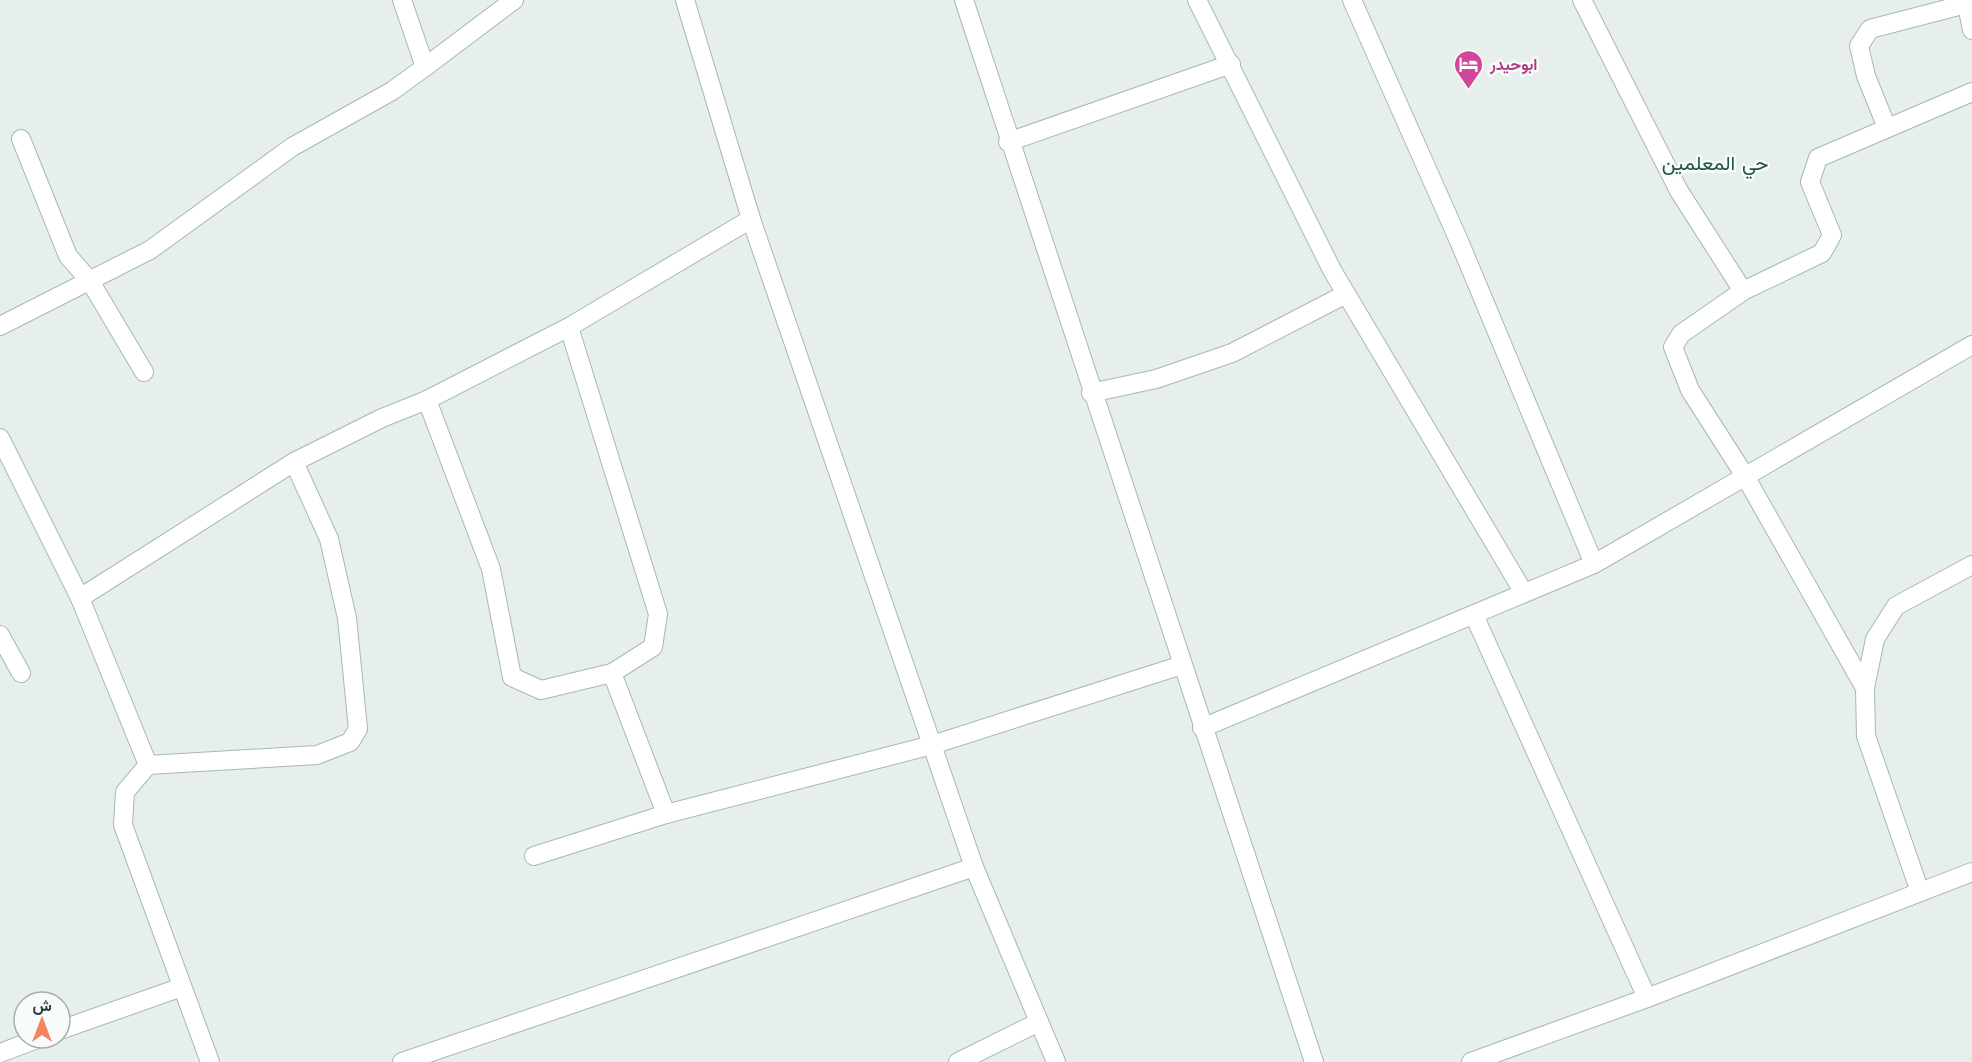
<svg xmlns="http://www.w3.org/2000/svg" width="1972" height="1062" font-family="'Work Sans',Vazirmatn,sans-serif">
<style>
.lines{fill:none;stroke-linecap:round;stroke-linejoin:round}
.minor-casing{stroke:#a8b8b2;stroke-width:20}
.minor{stroke:#fff;stroke-width:18}
.labels{text-anchor:middle;stroke-width:5;stroke-linejoin:round;paint-order:stroke}
.hotel-label{font-size:16px;font-weight:bold;fill:#b23c85;stroke:#f7fbf9;text-anchor:start}
.quarter-label{font-size:20px;fill:#1f5548;stroke:#f7fbf9}
</style>
<rect width="100%" height="100%" fill="#e6efeb"/>
<g class="lines">
<defs>
<g id="minor">
<path d="M402,0l23,67 89,-67"/>
<path d="M685,0l66,219 223,648"/>
<path d="M964,0l350,1062"/>
<path d="M1197,0l135,270 192,323"/>
<path d="M1352,0l107,241 135,323"/>
<path d="M1582,0l97,191 64,100 -62,43 -8,13 17,43 55,86 120,212"/>
<path d="M1966,0l6,30"/>
<path d="M1887,128l-21,-52 -7,-30 11,-17 96,-25"/>
<path d="M21,139l47,117 22,25 54,91"/>
<path d="M1008,142l223,-78"/>
<path d="M1743,291l79,-38 10,-18 -22,-53 8,-24 154,-66"/>
<path d="M0,326l150,-76 142,-103 100,-56 33,-24"/>
<path d="M1091,393l65,-14 76,-26 114,-59"/>
<path d="M427,400l64,169 21,108 29,13 71,-17 41,-26 5,-33 -89,-287"/>
<path d="M0,438l80,160 68,167 -23,27 -2,33 87,237"/>
<path d="M80,598l214,-136 88,-44 45,-18 142,-73 182,-108"/>
<path d="M1474,615l173,383"/>
<path d="M0,635l21,38"/>
<path d="M612,673l54,141 266,-69 250,-80"/>
<path d="M1202,728l392,-164 378,-219"/>
<path d="M148,765l169,-10 33,-13 8,-13 -11,-111 -18,-79 -35,-77"/>
<path d="M534,856l132,-42"/>
<path d="M1920,892l-54,-156 -1,-48 10,-49 21,-33 76,-41"/>
<path d="M60,1030l122,-43"/>
<path d="M0,1053l40,-15"/>
<path d="M402,1062l572,-195 82,195"/>
<path d="M958,1062l81,-40"/>
<path d="M1471,1062l176,-64 325,-126"/>
</g>
</defs>
<use href="#minor" class="minor-casing"/>
<use href="#minor" class="minor"/>
</g>
<defs>
<symbol id="hotel-pin" viewBox="-11 -11 22 30"><path d="M0 17L-7.5 6A9.5 9.5 0 1 1 7.5 6Z" fill="#d1479c" stroke="#f7fbf9"/><path d="M-6-4.5h1.5V1H6V5H4.5V3h-9V5H-6ZM-4 0a1.8 1.8 0 1 1 3.6 0ZM.5 0V-2.5h3Q6-2.5 6 0Z" fill="#fff"/></symbol>
</defs>
<g fill-rule="evenodd">
<use href="#hotel-pin" x="1452" y="48" width="33" height="45"/>
</g>
<g class="labels">
<g class="hotel-label">
<text x="1490" y="70">ابوحيدر</text>
</g>
<g class="quarter-label">
<text x="1715" y="170">حي المعلمين</text>
</g>
</g>
<g transform="translate(42 1020)"><circle r="28" fill="#f7fbf9" stroke="#a3b1ad" stroke-width="1.5"/>
<path d="M0-4.5L10 22L0 15L-10 22Z" fill="#f4845f"/>
<text y="-9" font-size="16" font-weight="bold" text-anchor="middle" fill="#24423a">ش</text>
</g>
</svg>
